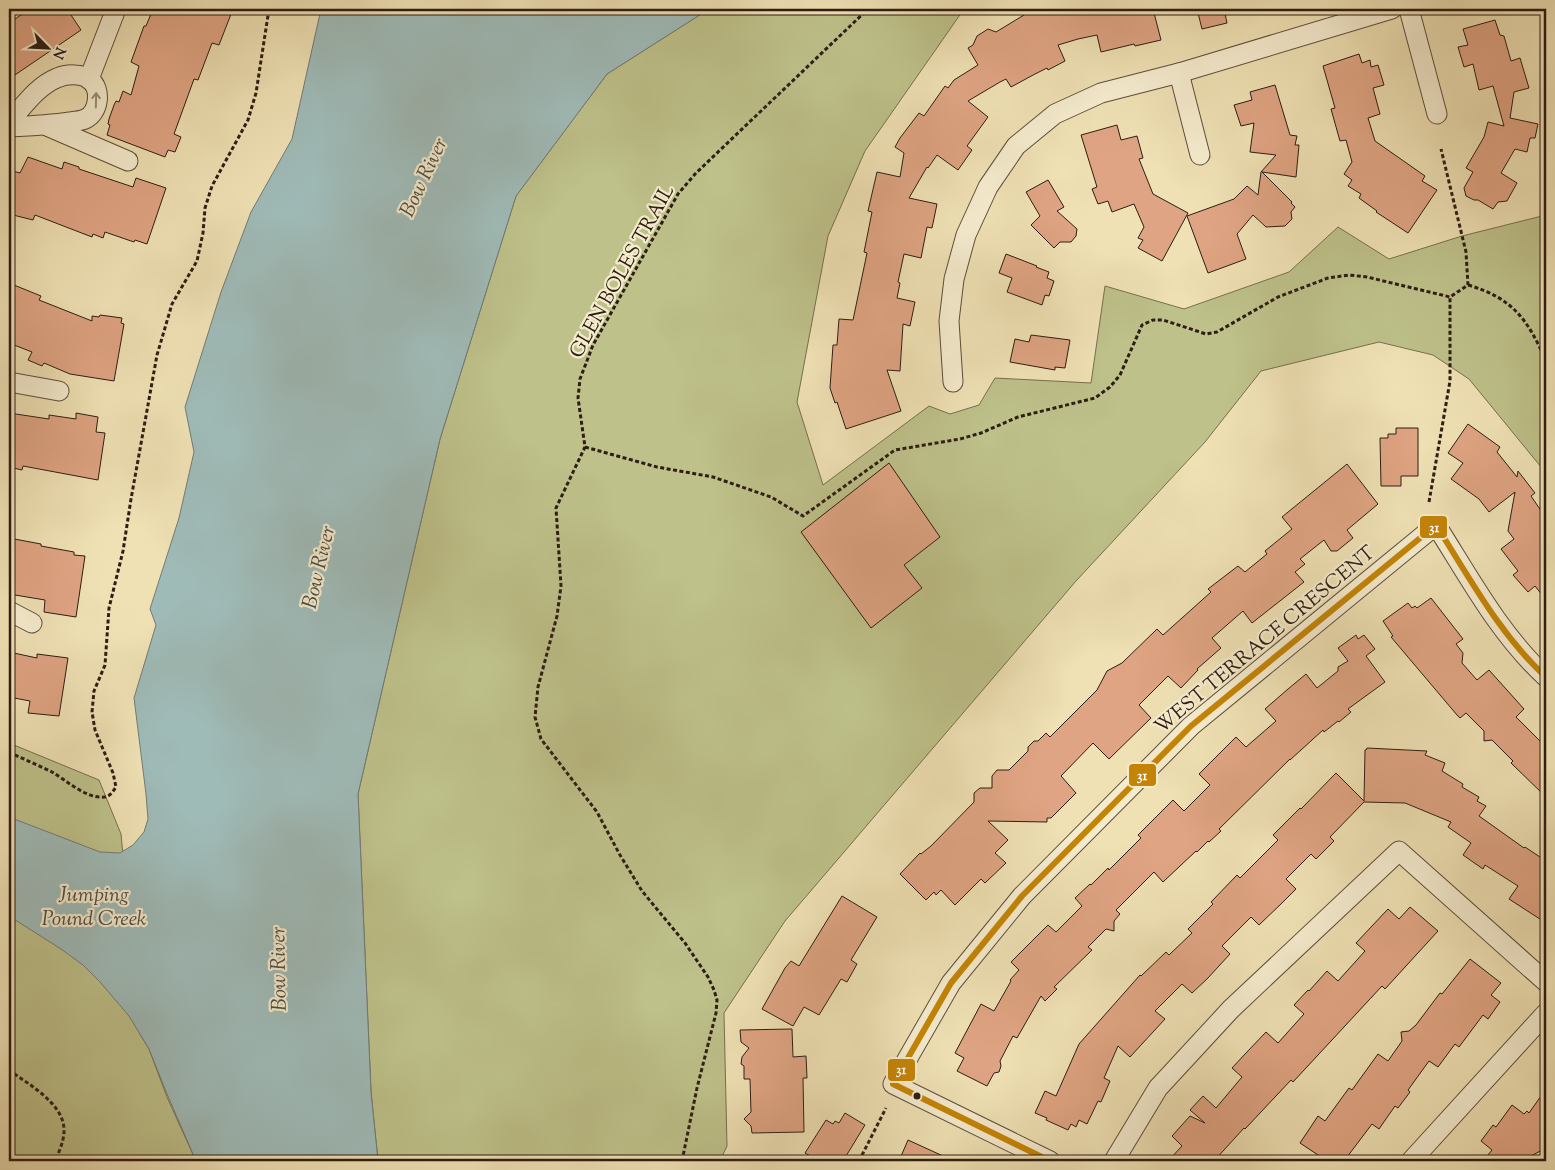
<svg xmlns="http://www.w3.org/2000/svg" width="1555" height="1170" font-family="'Sorts Mill Goudy',serif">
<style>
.green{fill:#bec18a;stroke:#766f4e}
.water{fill:#9fbbb8;stroke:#717c76}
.building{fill:#dfa483;stroke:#2d1d13}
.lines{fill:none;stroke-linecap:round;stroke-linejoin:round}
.minor-casing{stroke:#5e4e3b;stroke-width:21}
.path{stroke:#2d1d13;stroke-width:3;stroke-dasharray:4 2.5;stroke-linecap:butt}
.minor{stroke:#f5ecce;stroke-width:19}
.bus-1-casing{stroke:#f5ecce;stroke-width:10}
.bus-1{stroke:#c48405;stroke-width:6}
.oneway{stroke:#9b8f7a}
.bus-dot{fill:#2d1d13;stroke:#f5ecce;stroke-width:2}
.labels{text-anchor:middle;stroke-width:4.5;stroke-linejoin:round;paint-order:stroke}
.street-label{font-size:20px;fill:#2d1d13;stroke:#f5ecce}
.water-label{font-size:21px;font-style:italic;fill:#4f4c45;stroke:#f5ecce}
.line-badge{stroke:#f5ecce;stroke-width:2}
.badge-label{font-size:14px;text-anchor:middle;font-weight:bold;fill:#fff}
</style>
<rect width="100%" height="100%" fill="#efe1b4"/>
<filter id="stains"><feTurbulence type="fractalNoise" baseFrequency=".004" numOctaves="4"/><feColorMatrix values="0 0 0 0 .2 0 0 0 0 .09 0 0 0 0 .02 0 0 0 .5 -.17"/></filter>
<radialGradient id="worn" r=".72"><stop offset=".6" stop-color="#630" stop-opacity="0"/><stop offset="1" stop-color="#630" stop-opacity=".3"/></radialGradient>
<g class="green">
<path d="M709,9h255l-99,142 -37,85 -31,166 26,83 106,-79 21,8 29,-9 16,-27 96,5 14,-97 79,23 105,-37 49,-45 51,32 73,-23 84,-21v258l-77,-94 -36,-24 -54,-13 -118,29 -56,71 -129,139 -291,340 -61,92 3,133 -7,15h-342l-7,-69 -13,-298 82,-355 76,-243 91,-122z"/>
<path d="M9,743l90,37 22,54 19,200 9,15 18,48 29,64h-187z"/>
</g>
<path class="water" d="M321,9h388l-102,65 -91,122 -76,243 -82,355 13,298 7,69h-182l-29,-67 -18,-45 -20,-33 -29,-34 -17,-17 -22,-16 -52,-33v-99l91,35 20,1 13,-8 11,-13 4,-13 -2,-25 -12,-96 22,-73 -6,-16 29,-91 15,-66 -9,-45 36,-115 30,-80 41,-73z"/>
<g class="building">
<path d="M30,9h37l14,21 -72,49v-56z"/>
<path d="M153,9h80l-14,36 -7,-2 -14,37 -4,-1 -20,55 7,3 -6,15 -7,-2 -3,7 -58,-22 3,-10 -2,-1 1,-5 5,-14 2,-4 3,1 4,-11 8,4 8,-29 -8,-4 13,-36h2z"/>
<path d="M1021,9h132l8,31 -26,6 -1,-2 -33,8 -4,-17 -19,4 -20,6 7,16 -17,9 -1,-2 -12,6 -24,13 -5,-8 -6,3 -32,19 20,16 -21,29 5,4 -14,20 -21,-15 -9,13 -1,-1 -18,31 28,6 -5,24 -5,-1 -6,31 -17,-4 -6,28 2,1 -3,15 18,4 -5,24 -7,-2 -3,47 -13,-1 14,41 -55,18 -9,-27 -2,1 -5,-15 3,-43h4l2,-26 14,1 14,-67 -3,-1 8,-40 -4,-1 9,-39 23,5 4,-24 -9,-6 5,-9 19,-25 5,3 21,-30 3,2 6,-8 24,-15 -10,-17 5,-3 4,-9 11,-7 8,3 28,-17z"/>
<path d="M1197,9h27l3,14 -25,6z"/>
<path d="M1495,20l5,15 4,1 7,25 9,-3 9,30 -15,4 -4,26 28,6 -3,14h-5l-3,14 -12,-3 -14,24 16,10 -10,18 -9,1 -5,7 -15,-9h-4l-8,-4 -2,-8 9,-16 -7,-4 18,-31 4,-15 16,4 -11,-40 -14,4 -6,-26 -9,3 -6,-20 10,-2 -5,-16z"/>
<path d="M1359,54l3,9 8,-3 1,7 7,-2 6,20 -11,3 7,26 -12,4 7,23 50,35 -3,5 15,9 -29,43 -32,-21 1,-1 -18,-13 2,-4 -13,-8 4,-6 -8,-6 8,-12 -6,-22 -6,1 -9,-32 4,-1 -12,-42z"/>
<path d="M1275,85l15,50 7,1 -2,9h4l-3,32 -34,-5 30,30 -1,1 4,4 -4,5 1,7 -7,7 -19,1 -13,-12 -16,19 9,25 -38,14 -21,-57 47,-17 13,-13 11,9 3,-23 15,-17 -26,-3 4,-29 -13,3 -7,-21 18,-5 -2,-8z"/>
<path d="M1117,125l4,15 16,-4 6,22 -4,1 14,35 35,19 -26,48 -24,-13 5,-8 -5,-2 6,-11 -10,-23 -22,8 -4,-11 -10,3 -6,-15 5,-2 -16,-52z"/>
<path d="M28,157l34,12 2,-7 15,5v2l54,18 3,-9 30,10 -19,56 -12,-4 -1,2 -29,-10 -2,6 -10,-4 -1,3 -57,-22 -2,5 -24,-6v-44l11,3z"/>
<path d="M1048,180l16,27 -7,4 20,18 -1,7 -5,6h-11l-6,6 -23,-23 9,-9 -14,-24z"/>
<path d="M1006,254l31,12 -1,1 13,5 -2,6 7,3 -5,15 -4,-1 -3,10 -35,-13 5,-14 -13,-5z"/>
<path d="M9,283l32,13 -2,4 53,21v-5l7,1 1,-2 22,3 -1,5 3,1 -10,57 -44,-7 -26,-11 -2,3 -14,-6 4,-8 -23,-9z"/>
<path d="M1031,335l39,5 -5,28 -10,-1v3l-45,-8 5,-23 14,3z"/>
<path d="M9,413l40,6v-4l27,4v-6l22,4 -2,15 9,1 -7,47 -75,-14 -1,4 -13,-3z"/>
<path d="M1468,424l32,23 -3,5 20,25 1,-6 17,22 -4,3 15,22v82l-11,-14 -7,6 -15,-17 5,-4 -17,-22 13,-10 -6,-8 7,-39 -26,20 -10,-13 -28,-20 12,-16 -15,-10z"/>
<path d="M1396,428h22v48h-17v10h-20l-1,-48h8v-4h8z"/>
<path d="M889,463l51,74 -36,28 18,23 -51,40 -70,-96z"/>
<path d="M1347,464l31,40 -31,26 6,8 -16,13h-6l-7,-11 -24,19 5,5 -10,8 9,10 -52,41 -9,-12 -31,27 9,10 -24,21 1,1 -17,18 -13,-12 -29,29 12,13 -42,41 -16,-16 -32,33 15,17 -25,25h-4v4l-59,-1 20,19 -13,13 11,10 -21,20 -4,-4 -26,26 -14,-15 -5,5 -2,-3 -8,8 -26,-26 20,-21 1,1 10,-8 43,-44v-9l6,-5h12v-12l5,-6h12l19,-19v-4l6,-6h4l8,-8 4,4 47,-47 10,-19 15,-8 35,-34 6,6 48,-43 -3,-3 30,-23 7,6 22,-18 -2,-3 27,-22 -10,-12z"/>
<path d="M9,538l32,6v2l33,6v3l11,1 -9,61 -32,-5 1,-12 -36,-6z"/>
<path d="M1431,598l32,41 -7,5 7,9 -1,10 15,17 12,-10 35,39 -8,8 30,30v50l-35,-34 2,-2 -21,-21 -8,1v-10l-18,-18 -6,5 -3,-3 -66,-78 2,-1 -10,-15 25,-18 4,5 3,-2 2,2z"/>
<path d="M1356,635l2,4 6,-4 11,14 -9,7 19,26 -37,27 3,3 -12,10 -1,-1 -14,11 -1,-2 -33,30v-1l-71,70 2,2 -12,11 -1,-1 -11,11 -1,-1 -33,31 -9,-10 -38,38 4,4 -6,7v10l-8,-2 -18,18 4,3 -38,37 3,2 -12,12 -4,-5 -24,42 -4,-2 -13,25 1,5 -2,6 -5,1 -7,13 -30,-15 7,-13 -9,-5 26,-49 13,7 17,-30 -1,-1 9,-10 -8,-8 37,-37 8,7 26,-26 -7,-8 15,-14 1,1 17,-17 1,2 32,-32 -3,-3 35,-35 11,11 26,-26 -11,-11 37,-37 10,10 30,-26 -11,-12 23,-20 18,-15 11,14 21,-17v-4l10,-6 -10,-13z"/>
<path d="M9,652l28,6v-4l31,4 -9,58 -31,-3 2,-12 -21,-4z"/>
<path d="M1367,748l60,3 -2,4 20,8 -3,8 21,13 -1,3 17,10 -2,4 9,5 -7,10 45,32 1,-1 21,14v62l-37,-24 9,-13 -33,-21 -2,4 -20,-14 8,-12 -23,-16 3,-5 -46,-19 -41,-1 -34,35 4,4 -18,18 -5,-5 -25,25 10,10 -14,14 -23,22 -8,-8 -29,29 8,8 -23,25 -15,14 -10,-9 -27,27 10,8 -35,38 -12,-11 -14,32 6,3 -9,21 -3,-1 -11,23 -8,-4 -3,7 -5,-3 -3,6 -22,-10 1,-2 -12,-5 10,-22 11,5 23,-52 61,-69 1,1 25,-24 3,3 23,-22 -4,-4 25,-25 -2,-2 26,-27 3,3 38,-38 -5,-5 27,-27 1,1 35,-36 28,28 1,-51h1z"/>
<path d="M842,896l35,21 -26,43 6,4 -10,18 -6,-3 -22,36 -15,-8 -11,19 -31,-17 23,-41 6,-7 8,5z"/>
<path d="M1410,907l28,24 -53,58 -3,-3 -89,96 -2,-2 -46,49 -1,-1 -30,33h-46l14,-15 -10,-10 18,-20 15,7 -15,-13 13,-14 13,12 26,-31 -10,-9 14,-15 20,-21 12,11 26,-29 -10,-9 14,-15 1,1 18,-20 11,10 27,-30 -9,-8 32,-34 11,10z"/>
<path d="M1470,959l31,24 -10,12 9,7 -12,17 -5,-4 -24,32 -4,-3 -17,23 -9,-6 -21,29 2,2 -12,16 -3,-2 -16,23 -7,-5 -28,37h-17l-27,-18 18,-27 7,5 24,-33 3,2 26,-36 10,7 14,-20 -1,-9 8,-1 7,-6 24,-32 2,1z"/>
<path d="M792,1029l1,28 13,-1 1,22h-4l1,54 -52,1 -1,-7 -7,-7 7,-7 -1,-33h-6v-13l-3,-2 1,-7 7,-9 -8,-6 -1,-12z"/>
<path d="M1546,1089v59l-15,8 -4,5h-44l9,-11 -11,-9 12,-16 3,2 16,-22 12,9 3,-3 2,2z"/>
<path d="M845,1113l20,12 -22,36h-24l-14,-8 21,-33 7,4 2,-3 4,2z"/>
<path d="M908,1140l46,21h-55z"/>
</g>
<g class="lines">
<defs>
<g id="minor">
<path d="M1409,9l28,105"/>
<path d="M1179,73l21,82"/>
<path d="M89,79l27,-70"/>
<path d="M9,122c14,-15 28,-36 48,-44 9,-4 25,-5 33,2 12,9 9,33 -5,39 -4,2 -10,2 -15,3 -20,3 -40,4 -61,5"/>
<path d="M47,126l81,35"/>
<path d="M9,382l50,9"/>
<path d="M953,382l-4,-61 5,-42 12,-44 22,-48 28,-41 39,-32 46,-21 78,-20 213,-64"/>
<path d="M9,611l23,12"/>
<path d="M1050,1161l-157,-77 58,-101 71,-87 169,-170 245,-201c33,52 64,110 110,152"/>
<path d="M1114,1161l44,-73 73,-79 168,-158 147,131"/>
<path d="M1411,1161l135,-148"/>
</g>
</defs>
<use href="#minor" class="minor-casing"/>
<g class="path">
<path d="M1468,285c45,13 60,35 78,76"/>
<path d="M585,447l72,20 56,10 58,20 32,19 92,-66 65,-11 21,-6 37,-16 77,-19 15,-11 10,-12 22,-50 11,-5h10l43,14 11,-2 61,-35 50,-19 21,-3 18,2 83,20 18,-12 -2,-33 -25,-103"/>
<path d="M1429,502l21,-121v-84"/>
<path d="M9,752c14,7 29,13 43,20 14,8 32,25 49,25 8,1 11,-4 15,-10l-3,-14 -18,-43 -3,-18 2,-21 11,-26 4,-57 14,-57 8,-52 26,-144 15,-51 25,-43 6,-28 2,-25 7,-22 36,-66 8,-27 13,-84"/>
<path d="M9,1070c19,14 56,34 55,61 0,10 -5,21 -9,30"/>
<path d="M682,1161l15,-73 19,-75 1,-13 -3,-10 -6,-13 -23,-34 -43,-52 -22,-36 -23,-43 -56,-73 -6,-22 3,-30 19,-71 4,-30 -5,-78 29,-61 -7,-49 2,-19 13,-34 85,-151 18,-21 172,-164"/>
<path d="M859,1161l27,-53"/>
</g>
<use href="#minor" class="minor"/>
<defs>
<path id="bus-1" d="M1050,1161l-157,-77 58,-101 71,-87 169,-170 245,-201c33,52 64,110 110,152"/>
</defs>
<use href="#bus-1" class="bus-1-casing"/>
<use href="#bus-1" class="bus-1"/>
</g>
<defs><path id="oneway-shaft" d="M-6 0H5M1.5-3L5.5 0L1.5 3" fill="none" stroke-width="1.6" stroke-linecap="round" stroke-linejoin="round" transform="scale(1.25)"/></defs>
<use class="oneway" href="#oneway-shaft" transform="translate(96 100) rotate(-89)"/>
<circle class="bus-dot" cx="917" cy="1096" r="4.5"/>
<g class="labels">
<g class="street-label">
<text transform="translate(621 271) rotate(-61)" y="7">GLEN BOLES TRAIL</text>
<text transform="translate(1264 639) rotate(-40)" y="7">WEST TERRACE CRESCENT</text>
</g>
<g class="water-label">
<text transform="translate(423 177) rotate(-65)" y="7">Bow River</text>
<text transform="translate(318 567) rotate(-77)" y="7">Bow River</text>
<text x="94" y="901">Jumping<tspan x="94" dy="24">Pound Creek</tspan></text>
<text transform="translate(278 969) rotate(-91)" y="7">Bow River</text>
</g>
</g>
<g class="line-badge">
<rect x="1419" y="515" width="29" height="24" rx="5" fill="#c48405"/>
<rect x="1128" y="763" width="29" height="24" rx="5" fill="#c48405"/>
<rect x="887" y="1058" width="29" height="24" rx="5" fill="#c48405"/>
</g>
<g class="badge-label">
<text x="1434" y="532">31</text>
<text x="1142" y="780">31</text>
<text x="901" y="1074">31</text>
</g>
<rect width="1555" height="1170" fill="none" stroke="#efe1b4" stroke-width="30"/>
<rect x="10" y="10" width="1535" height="1150" fill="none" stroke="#2d1d13" stroke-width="2.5"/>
<rect x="15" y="15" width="1525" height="1140" fill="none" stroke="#2d1d13"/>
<g transform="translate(48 48) rotate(114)" stroke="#f5ecce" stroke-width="4" paint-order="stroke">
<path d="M0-4L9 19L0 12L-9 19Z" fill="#2d1d13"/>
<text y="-8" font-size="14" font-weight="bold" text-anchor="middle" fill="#2d1d13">N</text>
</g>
<rect width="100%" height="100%" filter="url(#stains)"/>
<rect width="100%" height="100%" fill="url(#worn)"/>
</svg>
